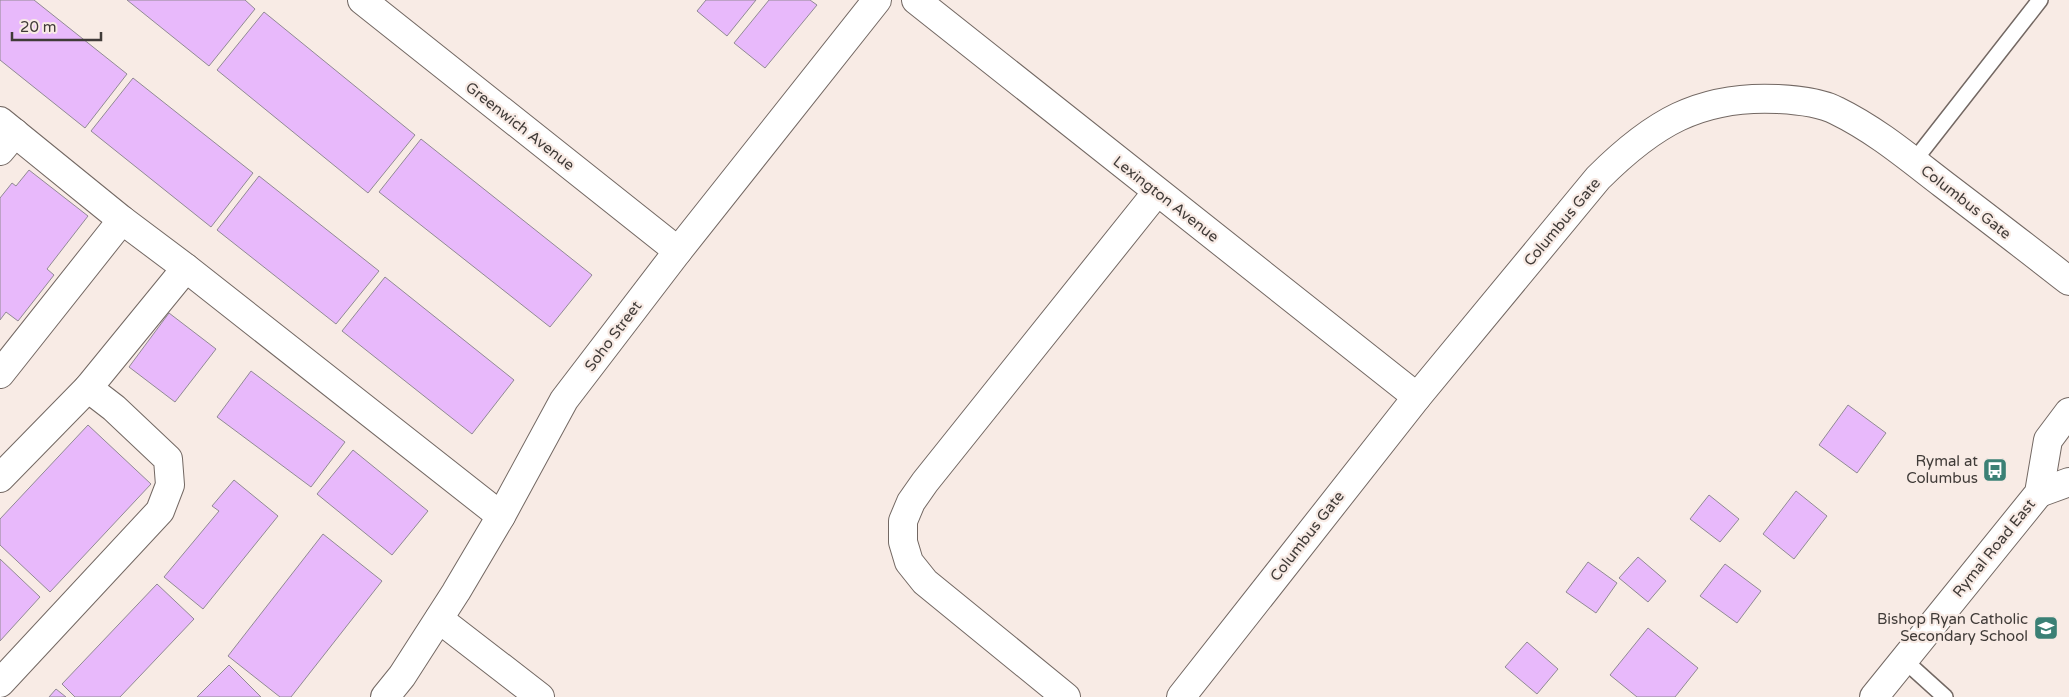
<svg xmlns="http://www.w3.org/2000/svg" width="2069" height="697" font-family="'Varela Round',sans-serif">
<style>
.building{fill:#e8b9fb;stroke:#918a94}
.lines{fill:none;stroke-linecap:round;stroke-linejoin:round}
.service-casing{stroke:#736863;stroke-width:18}
.minor-casing{stroke:#736863;stroke-width:30}
.secondary-casing{stroke:#736863;stroke-width:30}
.service{stroke:#fff;stroke-width:15}
.minor{stroke:#fff;stroke-width:28}
.secondary{stroke:#fff;stroke-width:28}
.labels{text-anchor:middle;stroke-width:4.5;stroke-linejoin:round;paint-order:stroke}
.street-label{font-size:15px;fill:#403b38;stroke:#f8ebe5}
.poi-label{font-size:15px;fill:#403b38;stroke:#f8ebe5;text-anchor:end}
</style>
<rect width="100%" height="100%" fill="#f8ebe5"/>
<g class="building">
<path d="M0,0h34l93,74 -42,54 -85,-68z"/>
<path d="M127,0h118l10,9 -46,57z"/>
<path d="M706,0h50l-29,36 -30,-25z"/>
<path d="M769,0h41l7,5 -52,63 -31,-25z"/>
<path d="M264,12l151,123 -47,58 -151,-123z"/>
<path d="M133,78l120,95 -42,54 -120,-96z"/>
<path d="M421,139l171,136 -42,52 -171,-135z"/>
<path d="M29,170l59,46 -41,53 7,6 -36,46 -12,-9 -6,8v-122l12,-15 4,3z"/>
<path d="M259,176l120,95 -43,53 -119,-94z"/>
<path d="M385,277l129,103 -42,54 -130,-103z"/>
<path d="M169,313l47,36 -41,53 -46,-35z"/>
<path d="M251,371l94,71 -34,45 -94,-70z"/>
<path d="M1848,405l38,28 -29,40 -38,-28z"/>
<path d="M88,425l63,59 -101,108 -50,-47v-26z"/>
<path d="M353,450l75,61 -36,44 -75,-61z"/>
<path d="M234,480l44,36 -75,93 -39,-32 55,-66 -7,-5z"/>
<path d="M1796,491l31,25 -33,43 -31,-25z"/>
<path d="M1709,495l30,24 -19,23 -30,-23z"/>
<path d="M323,534l59,47 -91,116h-11l-52,-41z"/>
<path d="M1638,557l28,24 -18,21 -29,-24z"/>
<path d="M0,559l40,38 -40,44z"/>
<path d="M1588,562l29,21 -21,30 -30,-21z"/>
<path d="M1725,564l36,27 -24,32 -37,-27z"/>
<path d="M157,584l37,35 -74,78h-45l-13,-13z"/>
<path d="M1648,628l50,40 -23,29h-38l-27,-22z"/>
<path d="M1527,642l31,27 -21,25 -32,-27z"/>
<path d="M229,665l32,32h-64z"/>
<path d="M56,689l10,8h-17z"/>
</g>
<g class="lines">
<defs>
<g id="service">
<path d="M1914,161l126,-161"/>
<path d="M1904,660l41,37"/>
</g>
<g id="minor">
<path d="M362,0l316,251"/>
<path d="M916,0l501,397"/>
<path d="M0,121l122,99 64,48 315,248"/>
<path d="M0,151l15,-18"/>
<path d="M0,374l122,-154"/>
<path d="M88,388l98,-120"/>
<path d="M0,478l88,-90 26,20 54,51 2,26 -10,26 -160,172"/>
<path d="M439,619l101,78"/>
<path d="M385,697l17,-21 54,-84 45,-76 63,-116 114,-149 199,-251"/>
<path d="M1066,697l-141,-115 -16,-20 -6,-20v-21l8,-19 14,-20 232,-290"/>
<path d="M1181,697l236,-300 181,-219c54,-54 101,-83 180,-79 19,1 42,3 59,12 39,19 72,47 106,73 42,32 84,64 126,97"/>
</g>
<g id="secondary">
<path d="M2039,493l30,-11"/>
<path d="M1874,697l165,-204 9,-53 21,-28"/>
</g>
</defs>
<use href="#service" class="service-casing"/>
<use href="#minor" class="minor-casing"/>
<use href="#secondary" class="secondary-casing"/>
<use href="#service" class="service"/>
<use href="#minor" class="minor"/>
<use href="#secondary" class="secondary"/>
</g>
<defs>
<symbol id="bus-square" viewBox="-11 -11 22 22"><rect x="-9" y="-9" width="18" height="18" rx="4" fill="#3b8075" stroke="#f8ebe5"/><path d="M-5-6H5V4H4V6H2V4H-2V6H-4V4H-5ZM-3.5-4V0h7V-4ZM-3.5 1.2v1.5H-2V1.2ZM2 1.2v1.5H3.5V1.2Z" fill="#fff"/></symbol>
<symbol id="school-square" viewBox="-11 -11 22 22"><rect x="-9" y="-9" width="18" height="18" rx="4" fill="#3b8075" stroke="#f8ebe5"/><path d="M0-5L7-2L0 1L-7-2ZM-4 1L0 2.5L4 1V4Q0 6-4 4Z" fill="#fff"/></symbol>
</defs>
<g fill-rule="evenodd">
<use href="#bus-square" x="1981" y="456" width="28" height="28"/>
<use href="#school-square" x="2032" y="614" width="28" height="28"/>
</g>
<g class="labels">
<g class="street-label">
<text transform="translate(520 126) rotate(38)" y="5">Greenwich Avenue</text>
<text transform="translate(1166 199) rotate(38)" y="5">Lexington Avenue</text>
<text transform="translate(1966 202) rotate(38)" y="5">Columbus Gate</text>
<text transform="translate(1562 222) rotate(-50)" y="5">Columbus Gate</text>
<text transform="translate(613 336) rotate(-53)" y="5">Soho Street</text>
<text transform="translate(1307 536) rotate(-52)" y="5">Columbus Gate</text>
<text transform="translate(1994 548) rotate(-51)" y="5">Rymal Road East</text>
</g>
<g class="poi-label">
<text x="1978" y="466">Rymal at<tspan x="1978" dy="17">Columbus</tspan></text>
<text x="2028" y="624">Bishop Ryan Catholic<tspan x="2028" dy="17">Secondary School</tspan></text>
</g>
</g>
<path d="M12 32v8h89v-8" fill="none" stroke="#403b38" stroke-width="2.5"/>
<text x="20" y="32" font-size="15" fill="#403b38" stroke="#f8ebe5" stroke-width="4" paint-order="stroke">20 m</text>
</svg>
